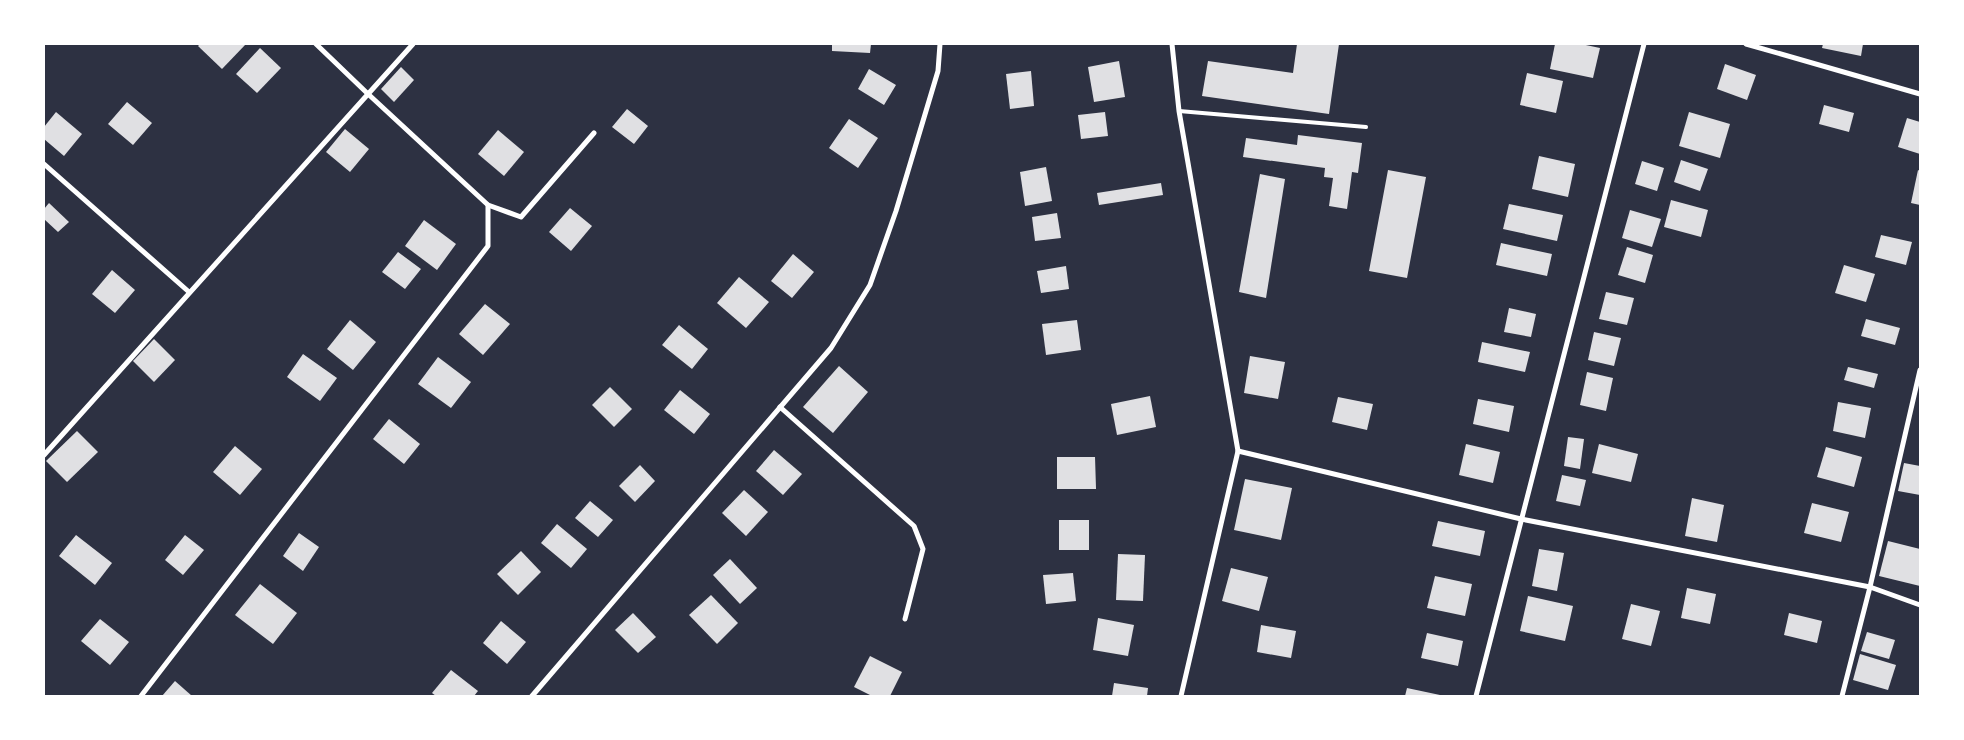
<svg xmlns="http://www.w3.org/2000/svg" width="1964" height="740" font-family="Inter,sans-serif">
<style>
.building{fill:#e0e0e3}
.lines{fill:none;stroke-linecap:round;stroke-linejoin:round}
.service{stroke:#fff;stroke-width:4}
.minor{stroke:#fff;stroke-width:5}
</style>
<rect width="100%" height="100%" fill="#2d3142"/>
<g class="building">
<path d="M200,44h46l-24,25 -24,-23z"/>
<path d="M832,44h39l-1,9 -38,-2z"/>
<path d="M1297,44h42l-10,70 -127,-18 6,-35 85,12z"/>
<path d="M1555,44h26l19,4 -7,30 -43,-9z"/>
<path d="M1823,44h40l-2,12 -39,-8z"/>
<path d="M260,48l21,20 -24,25 -21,-19z"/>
<path d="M1119,61l6,36 -31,5 -6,-35z"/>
<path d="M1725,64l31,11 -9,25 -30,-11z"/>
<path d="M401,67l13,13 -20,22 -13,-13z"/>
<path d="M869,69l27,16 -12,20 -26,-16z"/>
<path d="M1031,71l3,35 -24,3 -4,-35z"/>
<path d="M1527,73l36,8 -7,32 -36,-8z"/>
<path d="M127,102l25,21 -19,22 -25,-21z"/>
<path d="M1824,105l30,8 -5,19 -30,-8z"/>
<path d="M627,109l21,17 -14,18 -22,-17z"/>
<path d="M56,112l26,22 -18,22 -20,-17v-12z"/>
<path d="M1105,112l3,24 -27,3 -3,-24z"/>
<path d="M1689,112l41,12 -10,34 -41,-12z"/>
<path d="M1907,118l13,4v32l-22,-7z"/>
<path d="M849,119l29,19 -20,30 -29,-20z"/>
<path d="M345,129l24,20 -19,23 -24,-20z"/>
<path d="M498,130l26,22 -20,24 -26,-22z"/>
<path d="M1298,135l64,8 -4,30 -6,-1 -5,37 -18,-3 4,-28 -9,-1 1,-9 -82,-11 3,-19 51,7z"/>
<path d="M1539,156l36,8 -7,33 -36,-8z"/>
<path d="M1681,160l27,9 -8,22 -26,-9z"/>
<path d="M1642,161l22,7 -7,23 -22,-7z"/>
<path d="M1046,167l6,34 -27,5 -5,-34z"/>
<path d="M1388,170l38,7 -19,101 -38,-7z"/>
<path d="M1918,170l2,1v34l-9,-2z"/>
<path d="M1260,174l25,5 -19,119 -27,-6z"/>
<path d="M1161,183l2,12 -64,10 -2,-12z"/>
<path d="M1671,200l37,10 -7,27 -37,-10z"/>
<path d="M49,203l20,19 -11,10 -14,-13v-10z"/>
<path d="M1509,204l54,11 -6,26 -54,-12z"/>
<path d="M570,208l22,18 -21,25 -22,-19z"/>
<path d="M1630,210l31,9 -9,28 -30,-9z"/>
<path d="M1057,213l4,25 -26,3 -3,-24z"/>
<path d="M424,220l32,24 -19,26 -32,-24z"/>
<path d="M1881,235l31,7 -6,23 -31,-8z"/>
<path d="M1501,243l51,11 -5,22 -51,-11z"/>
<path d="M1627,247l26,8 -8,28 -27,-8z"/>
<path d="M398,252l23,17 -16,20 -23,-17z"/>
<path d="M793,254l21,18 -22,26 -21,-17z"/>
<path d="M1844,265l31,9 -9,28 -31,-9z"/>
<path d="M1066,266l3,23 -28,4 -4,-22z"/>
<path d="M112,270l23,20 -20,23 -23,-19z"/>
<path d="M739,277l30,25 -23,26 -29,-25z"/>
<path d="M1606,292l28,6 -7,27 -28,-6z"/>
<path d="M485,304l25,20 -27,31 -24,-21z"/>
<path d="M1509,308l27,6 -5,23 -27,-5z"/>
<path d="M1866,319l34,9 -5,17 -34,-9z"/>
<path d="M350,320l26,22 -23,28 -26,-21z"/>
<path d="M1077,320l4,30 -35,5 -4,-31z"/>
<path d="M679,325l29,24 -16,20 -30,-24z"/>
<path d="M1594,332l27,6 -7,28 -26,-6z"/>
<path d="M154,339l21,21 -21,22 -21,-21z"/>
<path d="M1482,342l48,10 -5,20 -47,-10z"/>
<path d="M303,354l34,24 -17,23 -33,-24z"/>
<path d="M1250,356l35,6 -7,37 -34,-6z"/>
<path d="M438,357l33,25 -20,26 -33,-24z"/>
<path d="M839,366l29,26 -35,41 -30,-26z"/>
<path d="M1848,367l30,7 -4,14 -30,-8z"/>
<path d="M1587,372l26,6 -7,33 -26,-6z"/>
<path d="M610,387l22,22 -18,18 -22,-22z"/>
<path d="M680,390l30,24 -16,20 -30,-24z"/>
<path d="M1150,396l6,31 -39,8 -6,-31z"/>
<path d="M1338,397l35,7 -6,26 -35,-8z"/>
<path d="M1478,399l36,7 -5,26 -36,-8z"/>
<path d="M1838,402l33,6 -6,30 -32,-7z"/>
<path d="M389,419l31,25 -16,20 -31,-25z"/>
<path d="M77,431l21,21 -31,30 -21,-21z"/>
<path d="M1568,437l16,2 -4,30 -16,-3z"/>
<path d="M1466,444l34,8 -7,31 -34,-8z"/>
<path d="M1599,444l39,10 -7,28 -39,-9z"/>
<path d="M235,446l27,23 -22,26 -27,-23z"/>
<path d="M1826,447l36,10 -8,30 -37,-10z"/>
<path d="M774,450l28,24 -19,21 -27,-24z"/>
<path d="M1057,457h38l1,32h-39z"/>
<path d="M1904,463l16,3v29l-22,-4z"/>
<path d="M640,465l15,16 -20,21 -16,-16z"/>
<path d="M1562,475l24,5 -6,26 -24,-5z"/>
<path d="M1245,479l47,9 -11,52 -47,-10z"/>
<path d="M744,490l24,22 -22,24 -24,-23z"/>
<path d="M1692,498l32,7 -7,37 -32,-6z"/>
<path d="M590,501l23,19 -15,17 -23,-19z"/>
<path d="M1812,503l37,9 -8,30 -37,-9z"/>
<rect x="1059" y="520" width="30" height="30"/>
<path d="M1438,521l47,10 -5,25 -48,-10z"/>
<path d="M557,524l30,25 -16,19 -30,-25z"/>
<path d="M299,533l20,14 -16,24 -20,-15z"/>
<path d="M76,535l36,28 -17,22 -36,-29z"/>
<path d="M185,535l19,15 -21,25 -18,-15z"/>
<path d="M1888,541l32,8v37l-41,-10z"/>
<path d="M1539,549l25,4 -7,38 -25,-5z"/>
<path d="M521,551l20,21 -23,23 -21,-21z"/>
<path d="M1118,554l27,1 -2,46 -27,-1z"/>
<path d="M730,559l27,29 -17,16 -27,-29z"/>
<path d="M1231,568l37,9 -9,34 -37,-10z"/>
<path d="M1073,573l3,28 -30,3 -3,-29z"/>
<path d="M1435,576l37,8 -7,32 -38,-8z"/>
<path d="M260,584l37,29 -24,31 -38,-29z"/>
<path d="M1687,588l29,6 -6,30 -29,-6z"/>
<path d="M711,595l27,28 -21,21 -28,-29z"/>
<path d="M1528,596l45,10 -8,35 -45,-10z"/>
<path d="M1631,604l29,7 -9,35 -29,-7z"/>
<path d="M633,613l23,24 -18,16 -23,-23z"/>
<path d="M1789,613l33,8 -5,22 -33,-8z"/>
<path d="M1098,618l36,7 -6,31 -35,-6z"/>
<path d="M100,619l29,23 -19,23 -29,-24z"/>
<path d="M501,621l25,21 -19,22 -24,-21z"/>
<path d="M1261,625l35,6 -5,27 -34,-6z"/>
<path d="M1867,632l28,8 -6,19 -28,-8z"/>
<path d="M1427,633l36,8 -5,25 -37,-8z"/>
<path d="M1860,654l36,11 -8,25 -35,-10z"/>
<path d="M870,656l32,16 -12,24h-18l-18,-9z"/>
<path d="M451,670l27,21 -4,5h-38l-4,-3z"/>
<path d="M175,681l17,15h-30z"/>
<path d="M1114,683l34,5 -1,8h-35z"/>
<path d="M1407,688l33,7v1h-35z"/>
</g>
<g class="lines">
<path class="service" d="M1179,111l187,16"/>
<g class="minor">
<path d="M1172,44l7,67 59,340 -57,245"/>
<path d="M1746,44l174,50"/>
<path d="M44,164l145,128"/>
<path d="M488,205l33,12 73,-84"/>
<path d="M780,407l134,119 9,23 -18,70"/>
<path d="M1238,451l283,68 349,68 50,18"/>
<path d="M44,455l369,-411"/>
<path d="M141,696l347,-450v-41l-121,-112 -51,-49"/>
<path d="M532,696l299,-348 39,-63 26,-74 42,-140 2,-27"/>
<path d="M1476,696l168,-652"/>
<path d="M1842,696l28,-109 50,-217"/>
</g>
</g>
<rect width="1964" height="740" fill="none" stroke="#ffffff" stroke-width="90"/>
</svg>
